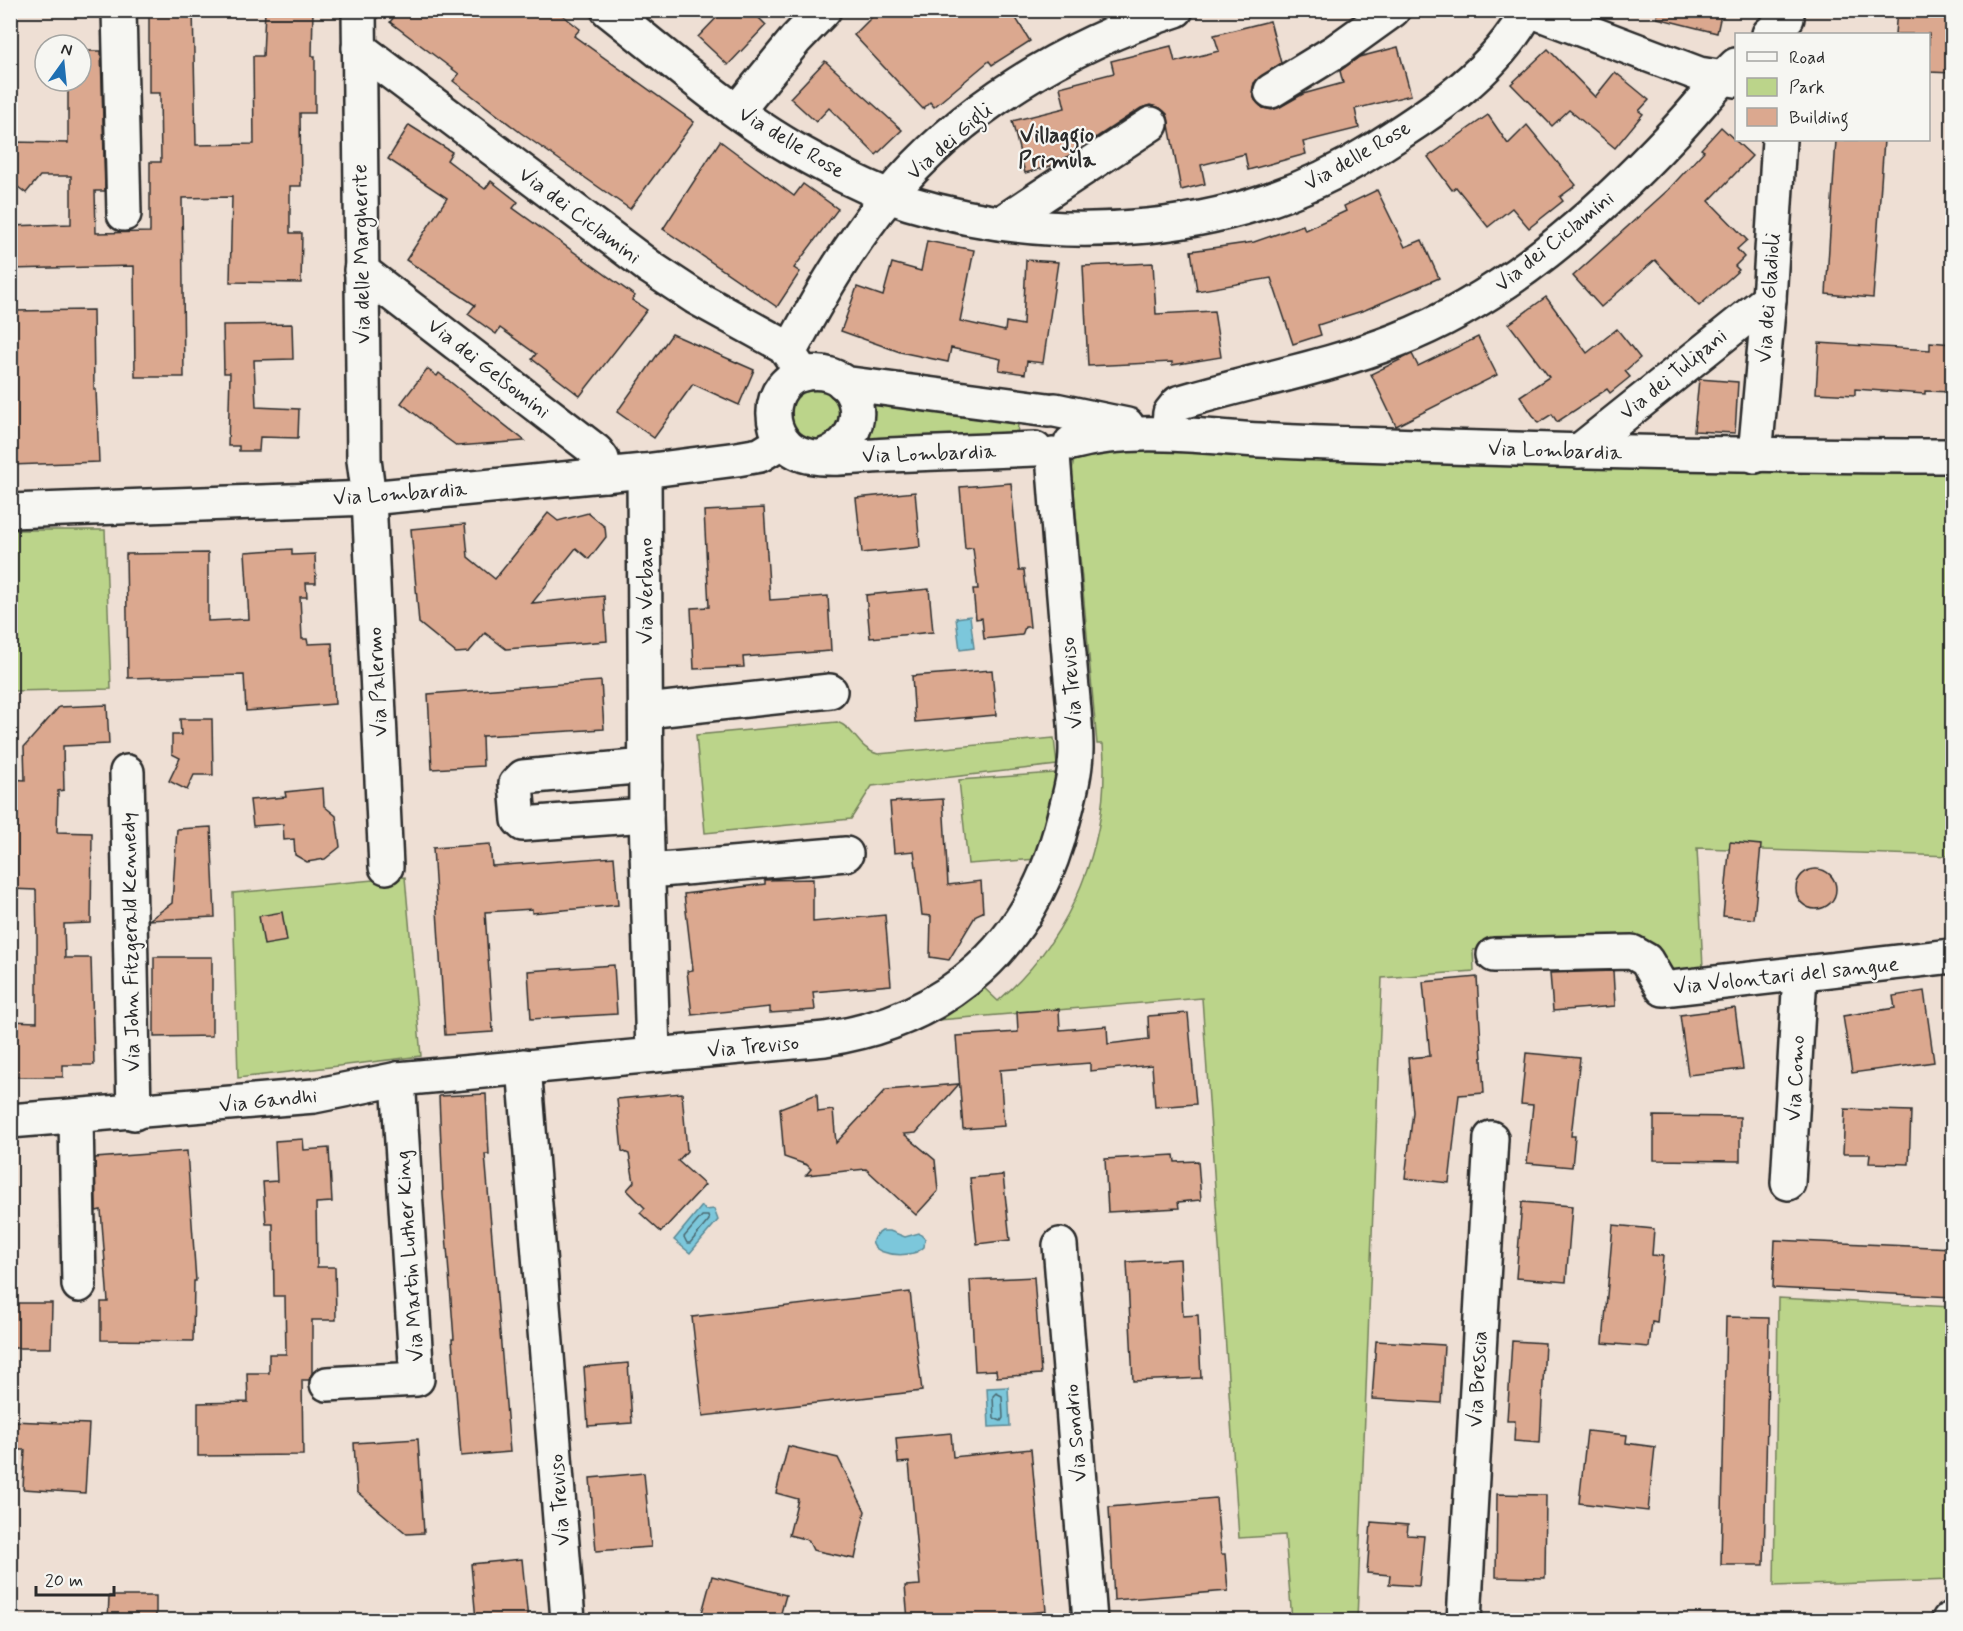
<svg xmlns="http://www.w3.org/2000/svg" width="1963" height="1631" font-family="Mynerve,sans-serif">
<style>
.green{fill:#bbd48a;stroke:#73805a;stroke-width:1.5}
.water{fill:#7bc7db;stroke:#5b8995;stroke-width:1.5}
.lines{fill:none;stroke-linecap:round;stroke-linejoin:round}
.shore{stroke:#4b6971;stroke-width:1.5}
.building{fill:#dba88f;stroke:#2b2b2b;stroke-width:1.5}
.minor-casing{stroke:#2b2b2b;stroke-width:38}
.minor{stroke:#f6f6f2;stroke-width:33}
.labels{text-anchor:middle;stroke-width:4.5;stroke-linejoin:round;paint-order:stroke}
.street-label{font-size:21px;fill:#2b2b2b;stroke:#f6f6f2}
.neighbourhood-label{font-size:22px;font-weight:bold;fill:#2b2b2b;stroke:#f6f6f2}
</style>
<rect width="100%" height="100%" fill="#eedfd4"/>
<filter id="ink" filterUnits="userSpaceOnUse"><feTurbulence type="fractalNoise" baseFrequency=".0167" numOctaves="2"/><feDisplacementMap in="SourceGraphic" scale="12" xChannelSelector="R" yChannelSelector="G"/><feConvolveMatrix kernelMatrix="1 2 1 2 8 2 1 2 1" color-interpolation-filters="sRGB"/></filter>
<g filter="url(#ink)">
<g class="green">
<path d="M815,386l23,12 4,26 -22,18 -19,-4 -12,-15v-17l10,-15z"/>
<path d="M867,396l151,27 -1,16 -149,2z"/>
<path d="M1090,448l862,22v386l-255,-8 6,120 -32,4 -106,-32 -92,10 1,21 -92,7 -25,642h-65l-7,-85 -46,3 -37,-540 -264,22 44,-34 16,15c74,-63 113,-160 105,-257h-6l-25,-274 2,-11z"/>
<path d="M11,530h94l6,159 -100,2z"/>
<path d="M837,722c18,6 21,27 41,32l176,-16 3,27 -185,21 -21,33 -146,14 -9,-98z"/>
<path d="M1055,773v18l-17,68 -70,5 -9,-84z"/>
<path d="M405,877l16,179 -183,22 -5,-185z"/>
<path d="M1778,1298l174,9v273l-178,6z"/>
</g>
<g class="water">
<path d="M970,616l4,32 -14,2 -4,-32z"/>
<path d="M702,1206l3,4 9,-1 4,11 -28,33 -16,-13z"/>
<path d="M882,1231h8l15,6 14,-4 6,6 -1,8c-16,17 -74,3 -42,-16z"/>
<path d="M1008,1387l2,39 -21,1 -2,-39z"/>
</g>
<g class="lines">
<g class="shore">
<path d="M702,1216h6l1,4 -19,23h-3l-3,-6z"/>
<path d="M996,1393l6,3 1,22 -2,3 -7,-3 -1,-22z"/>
</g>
</g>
<g class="building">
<path d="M149,10h44l3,135 58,-1 -1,-88h10l2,-46h48l-1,46h3v57h-15l1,73h-11v47h12l-1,50 -71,-1 2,-85 -50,1 2,179h-49l-1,-111 -124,3v-43l61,-2v-48h-31l-14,17 -16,-12 1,-39 57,1v-62h13v-30h20l4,140h-10l1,42 54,-1v-70h11l-1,-69h-11z"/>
<path d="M399,10h157l24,19 -6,7 120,86 -64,87 -109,-76 -68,-52 6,-7 -69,-52z"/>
<path d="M724,10h27l15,15 -38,40 -30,-28z"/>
<path d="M879,10h132l19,31 -38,24 -3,-4 -55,46 -4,-5 -7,7 -69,-74z"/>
<path d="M1658,10h64l-5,23 -60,-15z"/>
<path d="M1897,10h56v63l-24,-1v-38h-34z"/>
<path d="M1270,21l11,42 -27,20 -2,9 3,8 8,8 9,2 8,-3 23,-13 40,-11 -3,-12 19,-14 39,-10 13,48 -56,14 4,19 -56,14 3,12 -58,16 -3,-16 -44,11 4,19 -24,6 -14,-76 -7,-6 -10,-3 -9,3 -44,29 -21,5 2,8 -24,15 -29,8 -13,-52 53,-13 -5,-21 54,-14 -3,-12 60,-15 4,16 44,-11 -5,-16z"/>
<path d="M1548,49l47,48 20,-25 34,28 -10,11 4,3 -28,34 -46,-38 -17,16 -41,-42z"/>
<path d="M825,61l77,69 -26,25 -47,-47 -13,14 -26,-24z"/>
<path d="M1488,115l20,29 19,-19 49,60 -16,12 3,4 -34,27 -17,-20 -24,19 -32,-40 -4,3 -24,-33z"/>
<path d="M409,125l43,27 -5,8 38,29 6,-8 27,21 -5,6 122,88 -3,4 15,10 -67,86 -48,-37 4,-5 -36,-26 -4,6 -28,-20 7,-9 -69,-45 41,-62 -59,-39z"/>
<path d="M1721,127l31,29 -43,45 38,39 -10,9 7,8 -9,9 4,4 -40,36 -44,-46 -54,47 -28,-31 95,-86 36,-39 -3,-2z"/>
<path d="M1836,140h48l-11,158 -47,-4z"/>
<path d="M720,141l74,55 9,-12 35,25 -44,59 6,4 -23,35 -114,-78z"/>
<path d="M1377,190l28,57 17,-7 17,38 -74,32 -47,15 3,10 -28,9 -22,-66 -74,13 -6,-40 63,-9 49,-17 2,5 41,-19 -2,-5z"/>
<path d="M927,241l47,9 -14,71 45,10 1,-9 17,3 3,-65 32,2 -15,101 -16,-2 -2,13 -26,-4 2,-11 -50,-11 -3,14 -48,-10 -59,-21 16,-44 26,9 9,-33 29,8z"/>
<path d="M1153,263l3,51 58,-3 7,46 -49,8v-3l-84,4 -5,-100z"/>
<path d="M1546,297l41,56 30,-24 23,29 -15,13 5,6 -20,16 -3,-4 -50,33 -5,-8 -14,9 -18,-27 29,-19 -40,-53z"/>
<path d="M93,310l1,80h2l3,72 -89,3v-154z"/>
<path d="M292,324l1,35 -39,1 2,47 43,2 -1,29 -38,-1 -1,14h-20v-5h-11l2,-73h-6l-1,-48z"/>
<path d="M672,334l82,36 -15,35 -46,-21 -39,54 -37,-26z"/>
<path d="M1478,337l19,38 -101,51 -25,-52 41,-20 6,12z"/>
<path d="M1930,342l23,2v48l-28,-1v3l-70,-5v6l-39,-2 3,-50 111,7z"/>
<path d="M427,369l10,7 2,-3 86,68 -68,5 -15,-11 -41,-32z"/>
<path d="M1699,379l39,3 -3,51 -41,-2z"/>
<path d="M1011,483l8,87h5l6,57h-5l-3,8 -38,4 -2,-21 -6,1 -3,-30h5l-5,-41 -8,1 -5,-62z"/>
<path d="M915,492l5,55 -58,6 -6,-55z"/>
<path d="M764,508l6,92 58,-4 3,55 -88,6 1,10 -50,2 -3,-61 18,-1 -5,-96z"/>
<path d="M548,513l10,8 30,-8 17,14 1,10 -17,22 -13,-11 -44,55 72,-7 3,45 -101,8 -21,-16 -16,19 -13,1 -37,-30 -8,-94 54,-5 3,33 27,22z"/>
<path d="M292,549v6l23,-1 1,29h-10l1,14h-7l2,42h5l1,5 24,-1 3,61 -89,7 -2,-36 -116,3 -2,-124 82,-1v68l41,-2 -4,-67z"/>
<path d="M929,589l4,43 -63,6 -4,-43z"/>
<path d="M992,670l4,45 -81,7 -3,-46z"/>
<path d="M601,681l3,48 -122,7 1,30 -51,3 -4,-75z"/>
<path d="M107,705l2,39 -46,2 1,44 -6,1 -1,41 35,1 -1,90 -27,1 1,34h26l3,107h-31v12h-53v-56l27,1v-85l-1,-47 -26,-1v-110l15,1 -1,-33 35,-40z"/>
<path d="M180,719h32l1,56h-19l-7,15 -18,-9 11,-23 -8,-4v-19h9z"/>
<path d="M323,788l1,18 12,10 4,31 -15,12 -18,3 -12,-7 -1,-16 -10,1 -1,-16 -30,2 -3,-26 36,-3 -1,-5z"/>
<path d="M943,799l5,86 33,-4 2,31 -7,3 -27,45 -19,-3 1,-41 -9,-1 -8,-64 -20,2 -4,-51z"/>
<path d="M211,827l4,90 -66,3 23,-17 5,-74z"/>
<path d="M1730,842l31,3 -7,74 -31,-3z"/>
<path d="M490,844l2,22 122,-9 4,48 -86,8v-4l-47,3 8,120 -48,3 -12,-187z"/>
<circle cx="1816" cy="889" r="20"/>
<path d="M813,879v43l72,-7 6,70 -78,7 2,18 -45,3v-6l-78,8 -5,-44 6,-1 -9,-76 81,-10v-4z"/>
<path d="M282,912l5,29 -23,4 -5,-29z"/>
<path d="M154,957h58v79l-58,1z"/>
<path d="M614,965l3,49 -86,5 -3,-48z"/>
<path d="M1613,971l2,35 -62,5 -3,-38z"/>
<path d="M1477,977l7,116 -25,2 -10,88 -44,-5 8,-66 -5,-54 22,-2 -7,-74z"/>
<path d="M1924,991l10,71 -82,11 -9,-57 52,-8 -2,-12z"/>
<path d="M1735,1008l8,61 -55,6 -8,-60z"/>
<path d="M1059,1009l1,21 47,-4 1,18 41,-5 -1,-23 40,-3 8,91 -41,3 -3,-42 -62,6v-8l-90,7 4,56 -41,3 -7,-93 62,-4 -1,-20z"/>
<path d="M1526,1053l54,5 -9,78h4l-3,31 -45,-4 6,-58 -12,-1z"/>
<path d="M959,1084l-43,49 -12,1 31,26 3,31 -22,24 -50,-46 -60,6 5,-6 -4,-4 -23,-8 -4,-49 37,-14 1,18 15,-2 3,33 50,-53z"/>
<path d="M682,1093l5,58 -9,10 27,24 -44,47 -21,-19 5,-5 -18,-18 7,-8 -5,-28 -7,-3 -5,-52z"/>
<path d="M486,1094l3,60h-4l25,298 -49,4 -9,-117h2l-11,-144 -4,-99z"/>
<path d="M1845,1109l66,2 -2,53 -40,-1 1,-9h-27z"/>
<path d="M1654,1116l86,1v44l-86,-1z"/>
<path d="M303,1139l1,11 25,-2 3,54 -16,1 1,64h18l1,53h-24v53l-3,7h-7l1,75 -105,1v-53l50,-1 -1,-29h22v-19h17l-1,-58h-11l-1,-72h-7l-3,-42 14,-1 -2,-40z"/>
<path d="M187,1151l9,130h-2l-1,60 -92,-1v-38h7l-7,-92 -5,1 -1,-53z"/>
<path d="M1174,1155l1,7 23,-1 3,39 -23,2 1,6 -71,4 -3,-53z"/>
<path d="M1003,1175l7,65 -33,4 -7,-66z"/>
<path d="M1522,1202l50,4 -6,76 -50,-4z"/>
<path d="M1613,1225l41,4 -2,26 11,1 -6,67 -5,-1 -3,25 -46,-4z"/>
<path d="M1775,1240l178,8v49l-180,-9z"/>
<path d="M1180,1259l3,57 15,-1 3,63 -68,3 -6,-119z"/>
<path d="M1034,1277l7,97 -44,3 -1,-7 -21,1 -5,-91z"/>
<path d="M910,1292l12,99 -219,25 -11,-99z"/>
<path d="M10,1303h42l-1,45h-41z"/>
<path d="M1726,1317l43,1 -5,247h-43z"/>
<path d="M1376,1341l68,4 -3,58 -69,-4z"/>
<path d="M1512,1341l33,2 -5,100 -26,-2 1,-20h-8z"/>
<path d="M628,1363l4,60 -44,3 -4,-59z"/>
<path d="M10,1421l79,3 -4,69 -62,-4 2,-39h-15z"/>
<path d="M1587,1431l40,4 -1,8 29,4 -7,64 -69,-8z"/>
<path d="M951,1433l2,24 78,-8 15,162 -77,9h-61l-3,-34 15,-1 -11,-123 -11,1 -2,-25z"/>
<path d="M418,1439l6,94 -17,1 -50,-42 -3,-49z"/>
<path d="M788,1446l50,12 27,53 -10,48 -42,-9 -5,-10 -19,-5 9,-36 -22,-6z"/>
<path d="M644,1473l7,74 -55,4 -6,-73z"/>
<path d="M1497,1494l49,1 -1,83 -49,-1z"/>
<path d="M1216,1498l5,56h4l3,37 -114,9 -5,-93z"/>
<path d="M1371,1522l37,3 -1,10 17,1 -5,50 -30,-2 1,-9 -23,-2z"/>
<path d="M522,1559l6,61h-52l-5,-56z"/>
<path d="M712,1576l74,19 -7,25h-79z"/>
<path d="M109,1596h47v24h-48z"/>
</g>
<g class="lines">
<defs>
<g id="minor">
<path d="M119,10l5,204"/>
<path d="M359,10l5,450 5,38 17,369"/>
<path d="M608,10c61,48 120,101 186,139 36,20 76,42 115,54 152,46 329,33 464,-53 58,-37 121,-76 155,-140"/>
<path d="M1530,10l169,64 37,6"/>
<path d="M1769,34l18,-16"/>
<path d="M359,48l292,220 44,29 89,49 19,28"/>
<path d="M1271,91l65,-40 57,-41"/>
<path d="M737,111l59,-72 28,-29"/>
<path d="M1001,223l150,-99"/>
<path d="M361,270l235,181 6,8 4,16"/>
<path d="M790,351c29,-54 59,-106 98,-154 73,-89 179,-152 288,-187"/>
<path d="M843,383l205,27"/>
<path d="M1055,410l72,15"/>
<path d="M1168,433l2,-20 8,-10c72,-22 148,-35 219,-63 108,-42 199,-124 278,-208 21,-22 39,-46 61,-67"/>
<path d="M1071,443c62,-16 125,-7 189,-3 33,2 66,3 99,4 198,7 396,12 593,12"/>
<path d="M1579,451l190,-152"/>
<path d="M823,456c53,-18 40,-90 -15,-83 -46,6 -45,74 0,83 25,5 56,0 81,-1 49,-2 97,-4 146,-6"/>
<path d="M1755,456l14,-157 10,-159"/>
<path d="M644,471l2,344 7,239"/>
<path d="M10,511l359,-13 275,-27 93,-12 23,-4 23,-14"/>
<path d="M646,711l184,-20"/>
<path d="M646,766l-123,11 -7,7 3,36 4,4 123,-9"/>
<path d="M127,772l7,341"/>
<path d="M649,871l197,-17"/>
<path d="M1494,955l138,-3 14,8 17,29 289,-33"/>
<path d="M524,1066l44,554"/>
<path d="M76,1117l3,168"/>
<path d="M10,1121l304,-25 84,-17 427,-40c125,-19 208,-96 238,-218 6,-23 13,-49 13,-72 0,-31 -5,-64 -7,-95 -6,-66 -11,-133 -16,-199"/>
<path d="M1788,1183l12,-209"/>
<path d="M1060,1245l30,375"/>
<path d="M327,1384l90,-5 -19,-300"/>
<path d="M1464,1620l27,-482"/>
<path d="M1949,1620h3"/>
</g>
</defs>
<use href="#minor" class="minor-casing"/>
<use href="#minor" class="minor"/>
</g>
</g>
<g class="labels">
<g class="street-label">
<text transform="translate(949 141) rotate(-41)" y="7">Via dei Gigli</text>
<text transform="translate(792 142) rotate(31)" y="7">Via delle Rose</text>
<text transform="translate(1357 155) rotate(-30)" y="7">Via delle Rose</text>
<text transform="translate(580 215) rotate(37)" y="7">Via dei Ciclamini</text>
<text transform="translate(1554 241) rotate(-39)" y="7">Via dei Ciclamini</text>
<text transform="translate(361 254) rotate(-91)" y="7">Via delle Margherite</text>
<text transform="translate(1768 298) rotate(-86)" y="7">Via dei Gladioli</text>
<text transform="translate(489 368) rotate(38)" y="7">Via dei Gelsomini</text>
<text transform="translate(1673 374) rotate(-39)" y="7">Via dei Tulipani</text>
<text transform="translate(1555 450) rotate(2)" y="7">Via Lombardia</text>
<text transform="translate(929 453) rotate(-2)" y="7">Via Lombardia</text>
<text transform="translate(400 493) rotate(-4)" y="7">Via Lombardia</text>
<text transform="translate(645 591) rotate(-90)" y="7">Via Verbano</text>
<text transform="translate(377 682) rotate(-93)" y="7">Via Palermo</text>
<text transform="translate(1071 683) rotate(-95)" y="7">Via Treviso</text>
<text transform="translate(130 942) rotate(-91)" y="7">Via John Fitzgerald Kennedy</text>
<text transform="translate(1786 975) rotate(-6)" y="7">Via Volontari del sangue</text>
<text transform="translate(753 1046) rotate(-5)" y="7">Via Treviso</text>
<text transform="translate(1795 1078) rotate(-87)" y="7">Via Como</text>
<text transform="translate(268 1100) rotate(-6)" y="7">Via Gandhi</text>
<text transform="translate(409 1256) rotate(-94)" y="7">Via Martin Luther King</text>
<text transform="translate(1477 1379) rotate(-87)" y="7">Via Brescia</text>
<text transform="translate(1075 1433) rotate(-95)" y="7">Via Sondrio</text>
<text transform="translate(559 1500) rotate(-94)" y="7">Via Treviso</text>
</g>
<g class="neighbourhood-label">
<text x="1057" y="142">Villaggio<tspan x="1057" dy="25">Primula</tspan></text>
</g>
</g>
<rect width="1963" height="1631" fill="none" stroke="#f6f6f2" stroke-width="36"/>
<rect x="18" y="18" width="1927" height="1595" fill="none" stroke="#2b2b2b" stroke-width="2" filter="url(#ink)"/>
<rect x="1735" y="33" width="195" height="108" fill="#f6f6f2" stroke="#a5a5a2" stroke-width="1.5"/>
<rect x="1747" y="52" width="30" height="9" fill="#f6f6f2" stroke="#a5a5a2" stroke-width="1.5"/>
<text x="1789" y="63" font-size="18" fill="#2b2b2b">Road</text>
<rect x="1747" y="78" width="30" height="18" fill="#bbd48a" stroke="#a5a5a2" stroke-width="1.5"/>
<text x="1789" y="93" font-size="18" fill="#2b2b2b">Park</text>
<rect x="1747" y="108" width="30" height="18" fill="#dba88f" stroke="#a5a5a2" stroke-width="1.5"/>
<text x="1789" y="123" font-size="18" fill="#2b2b2b">Building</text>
<g transform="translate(63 63) rotate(15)"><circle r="28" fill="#f6f6f2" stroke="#a5a5a2" stroke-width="1.5"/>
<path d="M0-4.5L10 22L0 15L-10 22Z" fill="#1f6fb2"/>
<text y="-9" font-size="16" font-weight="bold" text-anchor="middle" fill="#2b2b2b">N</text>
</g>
<path d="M36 1586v9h78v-9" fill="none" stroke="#2b2b2b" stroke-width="3"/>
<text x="45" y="1586" font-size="18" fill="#2b2b2b" stroke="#f6f6f2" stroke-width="4.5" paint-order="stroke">20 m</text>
</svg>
